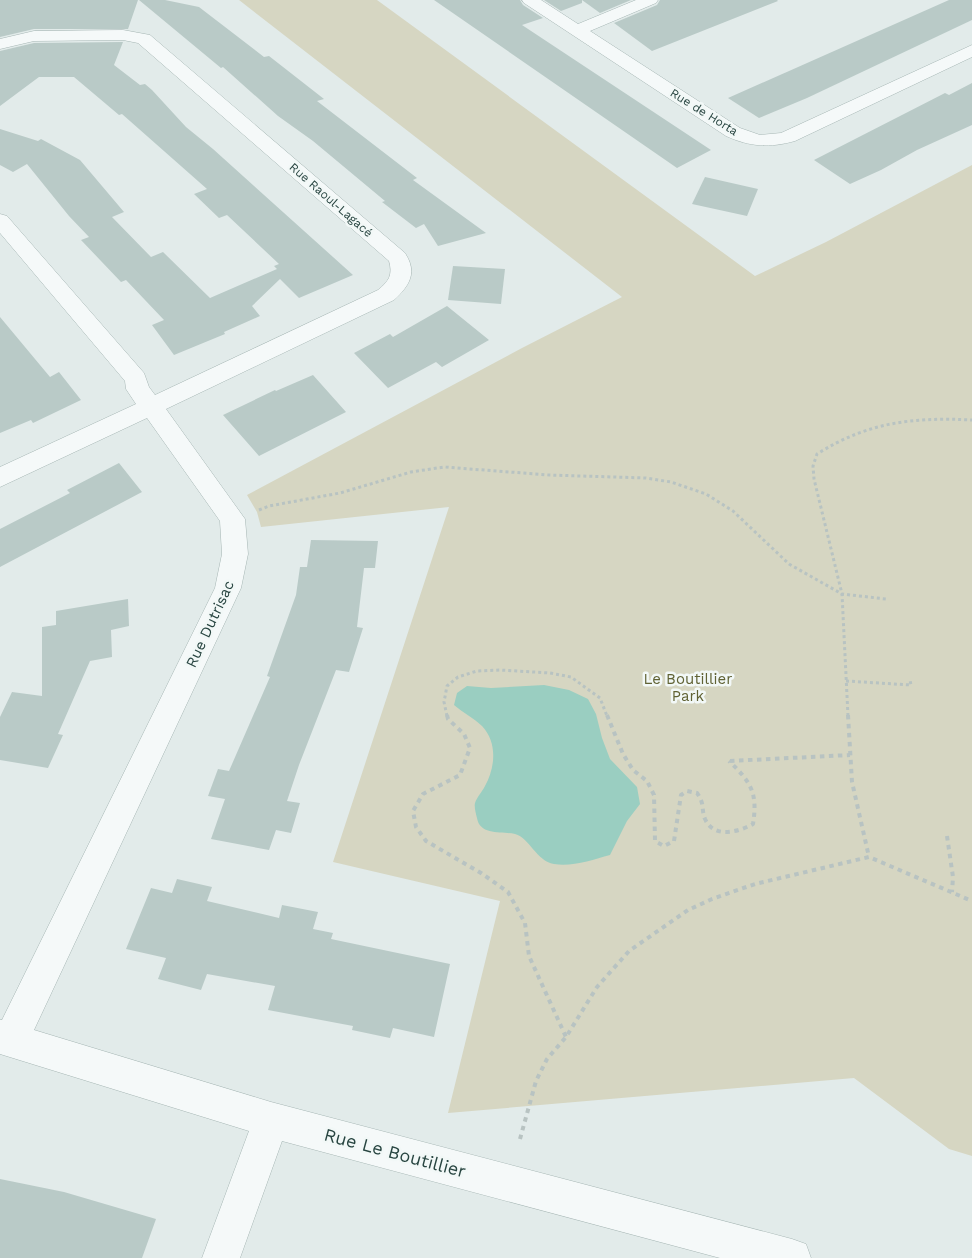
<svg xmlns="http://www.w3.org/2000/svg" width="972" height="1258" font-family="'Work Sans',sans-serif">
<style>
.green{fill:#d6d6c2}
.water{fill:#9acec1}
.building{fill:#b9cac7}
.lines{fill:none;stroke-linecap:round;stroke-linejoin:round}
.street-casing{stroke:#a6b6b4;stroke-width:1}
.path-far1{stroke:#b8c3c2;stroke-width:3;stroke-dasharray:3 3;stroke-linecap:butt}
.path{stroke:#b8c3c2;stroke-width:4;stroke-dasharray:4.5 4.5;stroke-linecap:butt}
.street{fill:#f5f9f9;fill-rule:evenodd}
.labels{text-anchor:middle;stroke-width:5;stroke-linejoin:round;paint-order:stroke}
.far-street-label{font-size:12px;fill:#284541;stroke:#f2f8f7}
.street-label{font-size:15px;fill:#284541;stroke:#f2f8f7}
.park-label{font-size:15px;fill:#606234;stroke:#f2f8f7}
.near-street-label{font-size:18px;fill:#284541;stroke:#f2f8f7}
</style>
<rect width="100%" height="100%" fill="#e2ebea"/>
<path class="green" d="M239,0h138l378,276 71,-34 146,-77v991l-23,-7 -95,-71 -406,35 52,-212 -167,-39 116,-355 -188,20 -4,-15 -10,-17 275,-147 100,-51z"/>
<path class="water" d="M544,685l25,5 19,9 8,15 6,24 8,21 27,28 3,17 -13,17 -17,34c-18,5 -38,12 -56,9 -18,-3 -24,-26 -39,-30 -13,-3 -35,2 -38,-16 -1,-4 -3,-11 -2,-15 2,-6 7,-11 10,-17 10,-18 13,-43 -3,-60 -8,-8 -19,-13 -28,-21l3,-12 10,-7 24,2z"/>
<g class="building">
<path d="M0,0h138l-10,29h-94l-34,8z"/>
<path d="M139,0h26l34,7 65,50 5,-1 55,43 -7,2 100,77 -4,2 73,53 -48,13 -14,-22 -8,4 -34,-26 3,-1 -72,-60 -35,-25 -55,-49 -2,1z"/>
<path d="M434,0h86l3,5 20,13 -21,7 189,125 -34,18z"/>
<path d="M544,0h38v3l-21,8z"/>
<path d="M582,0h49l-31,13z"/>
<path d="M660,0h117l1,1 -126,50 -38,-28 43,-18z"/>
<path d="M949,0h23v20l-165,78 -48,20 -31,-20z"/>
<path d="M123,42l-9,23 26,20 5,-1 7,6 34,37 27,22 140,126 -54,23 -19,-19 -28,27 8,10 -36,16 1,2 -51,21 -22,-30 12,-5 -38,-40 -5,2 -40,-42 8,-3 -20,-21 -42,-52 -14,8 -13,-7v-36l38,12 3,-2 39,21 44,52 -12,5 39,40 12,-5 47,46 67,-29 -3,-3 5,-2 -52,-49 -8,3 -25,-24 13,-5 -85,-75 -3,1 -45,-38h-35l-39,29v-55l34,-8z"/>
<path d="M972,83v42l-55,25 -36,20 -31,14 -36,-24 131,-67 4,2z"/>
<path d="M705,177l53,12 -11,27 -55,-12z"/>
<path d="M453,266l52,3 -4,35 -53,-4z"/>
<path d="M447,306l42,34 -47,27 -6,-5 -48,26 -34,-35 36,-19 3,3z"/>
<path d="M0,317l50,60 9,-5 22,28 -48,23 -2,-3 -31,13z"/>
<path d="M313,375l33,37 -87,44 -36,-41 52,-25 1,1z"/>
<path d="M119,463l23,29 -142,75v-38l70,-36 -3,-3z"/>
<path d="M311,540l67,1 -3,27h-11l-7,59 6,1 -14,44 -13,-2 -37,95 -12,36 13,2 -9,30 -15,-3 -7,20 -58,-11 14,-40 -17,-3 10,-27 11,2 41,-94 -3,-1 29,-81 4,-28h7z"/>
<path d="M128,599l1,27 -18,4 1,27 -22,4 -32,73 5,1 -15,33 -48,-8v-43l12,-25 30,4v-69l14,-2v-14z"/>
<path d="M177,879l35,8 -5,14 72,17 3,-13 36,7 -5,17 20,4 -2,6 119,25 -16,73 -41,-9 -3,10 -38,-8 1,-4 -85,-16 7,-24 -68,-12 -6,16 -43,-11 8,-21 -40,-9 25,-61 21,5z"/>
<path d="M0,1179l64,13 92,27 -14,39h-142z"/>
</g>
<g class="lines">
<defs>
<g id="street">
<path d="M522,0h19l37,24 58,-24h22l-2,3 -66,28 150,97 20,7 21,-2 191,-88v12l-177,84c-25,7 -45,6 -69,-5l-202,-133z"/>
<path d="M123,30l27,5 255,218c13,20 4,33 -11,47l-228,109 79,110 3,35 -7,34 -207,442 237,72 521,137 14,5 5,14h-91l-438,-117 -42,117h-38l47,-127 -249,-77v-34h2l213,-432 7,-34 -2,-33 -73,-103 -147,69v-20l136,-63 -10,-15 -1,-8 -125,-148v-19l7,2 137,157 5,14 6,8 223,-105c11,-9 15,-15 11,-29l-251,-218 -15,-3 -89,1 -34,8v-10l34,-8z"/>
</g>
</defs>
<use href="#street" class="street-casing"/>
<g class="path-far1">
<path d="M259,510l10,-4 71,-13 71,-21 33,-5 105,8 97,3 25,4 35,12 27,17 56,53 53,30 44,5"/>
<path d="M846,681l65,4 -1,-5"/>
<path d="M447,716l-3,-14 3,-16 11,-9 19,-6 23,-1 50,3 21,4 29,21 7,18"/>
<path d="M848,716l-6,-122 -28,-115 -1,-13 4,-12c51,-32 96,-37 155,-34"/>
</g>
<g class="path">
<path d="M447,715l1,4 16,15 6,14 -10,27 -37,19 -10,17 3,16 10,14 55,32 27,19 17,31 4,33 37,81"/>
<path d="M607,715l16,39 10,16 14,11 7,14 1,46 9,5 10,-5 7,-46 6,-4 10,2c8,11 4,16 8,26 9,20 33,13 48,5 5,-31 -2,-42 -24,-63"/>
<path d="M848,715l4,67 17,75"/>
<path d="M730,761l120,-6"/>
<path d="M947,836l6,41 -1,15"/>
<path d="M520,1139l16,-58 11,-22 19,-22 31,-50 32,-36 59,-41 24,-11 43,-15 114,-27 103,44"/>
</g>
<use href="#street" class="street"/>
</g>
<g class="labels">
<g class="far-street-label">
<text transform="translate(704 112) rotate(32)" y="4">Rue de Horta</text>
<text transform="translate(331 200) rotate(41)" y="4">Rue Raoul-Lagacé</text>
</g>
<g class="street-label">
<text transform="translate(210 624) rotate(-65)" y="5">Rue Dutrisac</text>
</g>
<g class="park-label">
<text x="688" y="684">Le Boutillier<tspan x="688" dy="17">Park</tspan></text>
</g>
<g class="near-street-label">
<text transform="translate(395 1153) rotate(15)" y="6">Rue Le Boutillier</text>
</g>
</g>
</svg>
